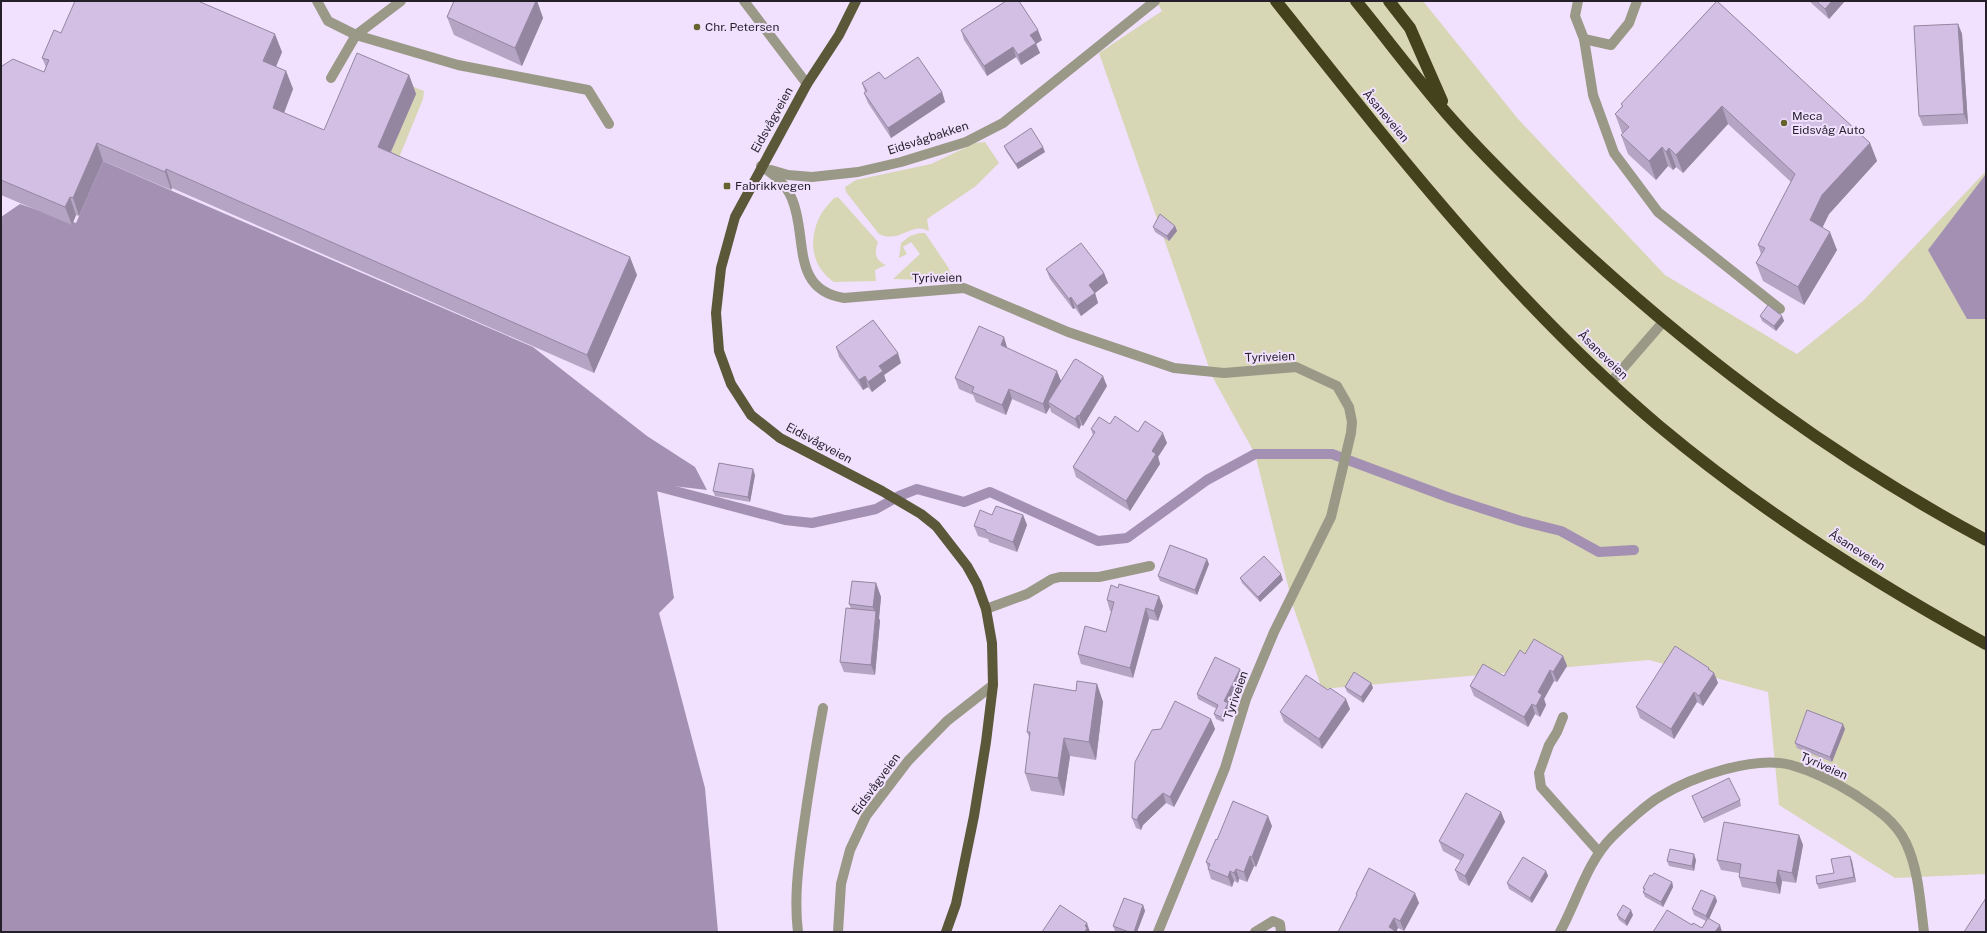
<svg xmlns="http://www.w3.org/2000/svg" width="1987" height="933" font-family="'Public Sans',sans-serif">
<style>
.green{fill:#d7d6b5}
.water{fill:#a390b3}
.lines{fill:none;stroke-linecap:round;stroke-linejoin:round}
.stream{stroke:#a390b3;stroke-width:10}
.lane{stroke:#9a9988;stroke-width:10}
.street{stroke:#9a9988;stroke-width:10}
.primary{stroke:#5a5839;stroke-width:10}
.highway{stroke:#44411d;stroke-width:12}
.wall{fill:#b5a4c4}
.shaded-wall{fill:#9486a0}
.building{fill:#d3bfe4;stroke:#9486a0}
.poi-dot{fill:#65622e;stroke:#f1e1fe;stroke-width:1.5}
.labels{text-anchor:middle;stroke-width:4;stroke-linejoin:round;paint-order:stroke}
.poi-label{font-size:12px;fill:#251f2a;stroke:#f1e1fe;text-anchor:start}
.street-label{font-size:12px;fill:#251f2a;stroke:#f1e1fe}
</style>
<rect width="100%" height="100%" fill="#f1e1fe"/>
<g class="green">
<path d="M1156,1h267l95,118 147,156 132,79 66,-53 123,-130 -19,148h19v555l-91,4 -116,-73 -11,-113 -119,-32 -327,29 -29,-83 -38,-152 -43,-78 -113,-323 63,-42z"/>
<path d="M366,68l58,23 -1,8 -25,61 -9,-4 26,-62z"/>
<path d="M985,142l14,21 -23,23 -49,33 2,12c-17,-10 -29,13 -50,3l-33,-42 -1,-5 11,-7 75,-16 44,-21z"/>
<path d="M838,197l40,45c-4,11 -3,18 8,23l-11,5 1,11 -42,1c-22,-15 -26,-40 -15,-64 3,-7 10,-14 15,-20z"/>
<path d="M920,233h5l23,34 6,14 -61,-2 27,-25 -9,-12 -8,5 4,7 -8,4 2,-15 9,-7z"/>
</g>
<g class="water">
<path d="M103,161l430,186 114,89 48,31 12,23 -51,-6 18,114 -15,15 46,175 13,144h-717v-715l19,-13 56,19z"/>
<path d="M1986,174v145h-19l-39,-69z"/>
</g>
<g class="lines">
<path class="stream" d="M656,486l129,34 27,3 64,-14 23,-13 18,-7 47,13 26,-10 108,49 29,-3 80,-58 48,-26h77l118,44 71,23 40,10 38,21 35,-2"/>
<g class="lane">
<path d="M317,1l11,20 28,14 102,30 130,25 21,34"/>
<path d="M1584,39l9,56 21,58 44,59 122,97"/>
<path d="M1611,382l52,-60"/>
<path d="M986,609l41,-15 25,-15 8,-2h39l51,-11"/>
<path d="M1563,717l-6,15 -8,13 -10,28 2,14 58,65"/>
<path d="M798,932c-4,-31 0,-64 4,-94 6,-44 13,-87 21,-130"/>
<path d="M838,932l3,-48 9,-34 16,-34 42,-55 39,-40 46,-36"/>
<path d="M1255,932l18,-11 7,3 1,8"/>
</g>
<g class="street">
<path d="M744,1l63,83"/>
<path d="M1578,1l-3,15 9,23 27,6 18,-22 8,-22"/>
<path d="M331,78l25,-43 45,-34"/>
<path d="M761,166c14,9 25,18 31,33 16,37 -2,91 52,99l120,-10 104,44 106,36 50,5 72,-6 41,19 12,21 3,15 -1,11 -20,84 -57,115 -28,67 -21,69 -67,164"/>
<path d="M771,170l17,5 24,2 46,-5 43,-10 65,-20 37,-19 152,-122"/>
<path d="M1560,932c17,-31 27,-70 52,-95 11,-11 36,-34 49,-41 31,-19 93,-41 130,-31 21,6 45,18 63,29 21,14 41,26 52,49 13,28 14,59 18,89"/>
</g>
<path class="primary" d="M856,1l-17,34 -32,49 -72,133 -14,51 -5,45 3,38 12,33 20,31 29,23 102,53 39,23 15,12 31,40 10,18 9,25 6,34 1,42 -7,57 -12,74 -18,88 -10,28"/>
<g class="highway">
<path d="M1276,1c118,149 237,302 383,425 99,83 214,156 327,218"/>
<path d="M1356,1c31,38 60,77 92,114 35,40 74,78 112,114 128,121 271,228 426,311"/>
<path d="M1389,1l21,27 32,73"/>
</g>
</g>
<g class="wall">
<path d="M454,1h83l6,17 -21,48 -68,-31 -7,-18z"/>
<path d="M1717,1l153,142 7,18 -48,53 -7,13 15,23 -33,55 -41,-24 -7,-18 5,-9 -3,-9 33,-63 -63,-58 -45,49 -7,-6 -3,3 -5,-4 -12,14 -28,-26 -7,-19 2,-1 -1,-1 -7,-19 7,-8 -1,-2z"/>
<path d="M1809,1h36l-16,18z"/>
<path d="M1958,24l4,10 6,90 -45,2 -4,-10z"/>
<path d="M961,30l81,10 -6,4 4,9 -19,12 -5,-8 -29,19 -23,-36z"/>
<path d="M61,33l221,19 -6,15 10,4 7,18 -9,24 40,17 85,-55 7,19 -25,58 246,123 -43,98 -422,-185 -1,2 -68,-29 -24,55 -3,-1 -4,10 -71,-30v-128l43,5 2,-5 -4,-9z"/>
<path d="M885,79l57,13 3,10 -54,36 -23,-35 -4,-10 1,-1 -3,-9z"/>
<path d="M1004,146l41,6 -27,17 -12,-18z"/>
<path d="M1175,226l2,5 -8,10 -14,-9 -2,-5z"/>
<path d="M1046,269l58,4 4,10 -13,10 3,10 -17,13 -6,-8 -2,1 -23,-30z"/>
<path d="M1760,316h22l2,5 -8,10 -14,-10z"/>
<path d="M836,347l65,16 -17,12 2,6 -14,11 -4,-5 -5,3 -24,-33z"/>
<path d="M1007,347v1l54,33 46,5 -24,40 -2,-1 -2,4 -28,-17 -1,-5 -4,7 -34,-15 -6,16 -30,-13 -3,-7 -14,-6 -4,-11z"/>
<path d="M1110,424l28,8 29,11 -9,14 2,7 -30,47 -54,-34 -3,-10 20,-32 -2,-6z"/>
<path d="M755,475l-5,27 -35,-6 -2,-5z"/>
<path d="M992,515h31l4,10 -10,27 -28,-10 -1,-3 -10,-3 -4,-10z"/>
<path d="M1209,564l-12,31 -37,-14 -2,-5z"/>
<path d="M1240,578l43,2 -23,22 -18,-19z"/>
<path d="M876,583l5,14 -2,21 1,3 -5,54 -31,-3 -4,-10 11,-53 -2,-5z"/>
<path d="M1107,600l56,6 -5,15 -9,-2 -16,59 -52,-14 -3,-10 28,-22 6,-21h-2z"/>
<path d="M1525,654l38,2 4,10 -10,16 -3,-1 -10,18 2,6 -6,12 -5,-3 -7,13 -54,-31 -4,-10 34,-10z"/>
<path d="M1710,670l4,3 4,10 -15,23 -6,-4 -23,37 -34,-21 -4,-11z"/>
<path d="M1242,674l-14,29 2,5 -7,14 -7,-3 -2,-5 3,-5 -19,-10 -1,-5z"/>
<path d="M1371,683l2,5 -10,15 -16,-11 -2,-5z"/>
<path d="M1097,684l6,18 -7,58 -26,-4 -6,40 -33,-5 -6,-18 5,-34 -3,-7 49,-41z"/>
<path d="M1350,709l-28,40 -38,-27 -4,-10z"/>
<path d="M1211,719l4,10 -41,78 -8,-4 -23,22 -2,5 -5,-2 -4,-10 29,-89z"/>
<path d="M1845,729l-13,33 -35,-14 -2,-5z"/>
<path d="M1692,796l48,4 1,6 -37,17z"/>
<path d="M1501,812l4,10 -36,64 -10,-6 -4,-10 6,-9 -18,-10 -4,-10z"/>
<path d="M1272,826l-16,41 -2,-1 -7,16 -8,-3 -1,4 -4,-2 -2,6 -21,-8 -3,-10v-1l-2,-6 11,-22z"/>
<path d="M1799,835l4,10 -7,38 -14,-2 -2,13 -38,-7 -3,-10v-4l-18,-3 -4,-10z"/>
<path d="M1696,860l-2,11 -25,-5 -2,-5z"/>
<path d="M1852,861l4,21 -37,7 -2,-5z"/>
<path d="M1546,871l2,5 -16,27 -23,-14 -2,-6z"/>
<path d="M1652,876l20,6 1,5 -10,20 -18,-10 -2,-5 1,-1 -1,-3z"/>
<path d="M1356,894l63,9 -15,28 -6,-3 -2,4 -39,-36z"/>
<path d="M1715,896l2,5 -8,18 13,13h-69l39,-7 10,3 4,-7 -12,-6 -2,-6z"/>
<path d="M1143,905l2,6 -8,21h-20l-2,-1 -2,-5z"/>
<path d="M1617,915h16l-6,11 -8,-6z"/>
</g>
<g class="shaded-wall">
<path d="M536,1h1l6,17 -21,48 -7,-18z"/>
<path d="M1832,1h13l-16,18 -4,-10z"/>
<path d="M1958,24l4,10 6,90 -4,-10z"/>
<path d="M1038,30l4,10 -6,4 4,9 -19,12 -3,-10 12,-20z"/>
<path d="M275,34l7,18 -12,28 -7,-19z"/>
<path d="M1013,47l3,10 -29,19 -3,-10z"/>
<path d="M286,71l7,18 -14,37 -6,-18z"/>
<path d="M409,75l7,19 -31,71 -7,-18z"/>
<path d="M942,92l3,10 -54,36 -3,-10z"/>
<path d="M1722,106l6,18 -45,49 -7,-18z"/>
<path d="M97,143l6,18 -24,55 -6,-18z"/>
<path d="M1870,143l7,18 -48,53 -12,25 -7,-19 12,-25z"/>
<path d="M1043,147l2,5 -27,17 -2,-5z"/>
<path d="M1662,147l6,19 -12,14 -7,-19z"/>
<path d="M1669,148l7,19 -3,3 -7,-18z"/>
<path d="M166,169l6,19 -1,2 -6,-18z"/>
<path d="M70,197l6,18 -4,10 -7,-18z"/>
<path d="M1175,226l2,5 -8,10 -2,-5z"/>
<path d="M1830,232l7,18 -33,55 -6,-18z"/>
<path d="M630,257l7,18 -43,98 -7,-18z"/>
<path d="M1104,273l4,10 -13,10 3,10 -17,13 -4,-10 12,-21z"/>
<path d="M1071,297l4,11 -2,1 -4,-10z"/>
<path d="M1782,316l2,5 -8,10 -2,-5z"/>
<path d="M1004,337l3,10 -3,8 -3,-10z"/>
<path d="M898,353l3,10 -17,12 2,6 -14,11 -4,-10 11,-16z"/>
<path d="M1057,371l4,10 -13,21 2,5 -4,7 -3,-10z"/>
<path d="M865,376l3,11 -5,3 -4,-10z"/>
<path d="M1103,376l4,10 -24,40 -4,-10z"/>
<path d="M1009,389l3,10 -6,16 -4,-10z"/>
<path d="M1078,415l3,10 -2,4 -4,-10z"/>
<path d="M1163,433l4,10 -9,14 2,7 -30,47 -4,-10 26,-50z"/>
<path d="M753,469l2,6 -5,27 -2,-5z"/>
<path d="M1023,515l4,10 -10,27 -4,-10z"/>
<path d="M1207,559l2,5 -12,31 -2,-5z"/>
<path d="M1281,574l2,6 -23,22 -2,-5z"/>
<path d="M876,583l5,14 -2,21 1,3 -5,54 -4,-10 5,-50 -3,-8z"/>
<path d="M1159,596l4,10 -5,15 -4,-10z"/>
<path d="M1146,608l3,11 -16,59 -3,-10z"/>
<path d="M1563,656l4,10 -10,16 -4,-10z"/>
<path d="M1709,668l3,8 2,-3 4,10 -15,23 -4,-10z"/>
<path d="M1240,669l2,5 -16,33 -2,-6z"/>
<path d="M1550,670l4,11 -10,18 2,6 -6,12 -4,-11 2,-14z"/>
<path d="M1371,683l2,5 -10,15 -2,-6z"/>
<path d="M1097,684l6,18 -7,58 -7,-18z"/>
<path d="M1694,692l3,10 -23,37 -3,-10z"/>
<path d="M1346,699l4,10 -28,40 -3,-10z"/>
<path d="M1228,703l2,5 -7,14 -2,-5z"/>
<path d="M1532,704l3,10 -7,13 -4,-10z"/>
<path d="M1211,719l4,10 -41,78 -4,-10z"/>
<path d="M1843,724l2,5 -13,33 -2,-5z"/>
<path d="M1064,738l6,18 -6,40 -6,-18z"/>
<path d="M1163,793l3,10 -23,22 -2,5 -4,-10 2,-5z"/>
<path d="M1501,812l4,10 -36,64 -4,-10z"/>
<path d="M1268,816l4,10 -16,41 -4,-10z"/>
<path d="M1799,835l4,10 -7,38 -4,-10z"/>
<path d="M1694,854l2,6 -2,11 -2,-5z"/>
<path d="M1250,856l4,10 -7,16 -3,-10z"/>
<path d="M1850,856l2,5 4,21 -2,-5z"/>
<path d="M1236,869l3,10 -1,4 -4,-10z"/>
<path d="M1778,870l4,11 -2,13 -4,-11z"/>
<path d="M1230,871l4,10 -2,6 -4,-10z"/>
<path d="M1546,871l2,5 -16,27 -2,-5z"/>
<path d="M1672,882l1,5 -10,20 -2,-5z"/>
<path d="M1415,893l4,10 -15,28 -4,-10z"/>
<path d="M1715,896l2,5 -9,20 -2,-5z"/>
<path d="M1143,905l2,6 -8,21h-3z"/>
<path d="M1631,910l2,5 -6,11 -2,-5z"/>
<path d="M1394,918l4,10 -2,4h-5l-2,-5z"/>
<path d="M1087,923l3,9h-5v-6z"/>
<path d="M1720,925l2,7h-7z"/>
</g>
<g class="building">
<path d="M75,1h123l77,33 -12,27 23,10 -13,37 51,22 33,-77 52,22 -31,72 252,110 -43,98 -421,-186 -1,3 -68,-29 -24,55 -3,-1 -5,10 -64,-27v-113l1,-1 11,-7 31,13 5,-12 -7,-2 12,-28 7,3z"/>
<path d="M454,1h82l-21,47 -68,-31z"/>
<path d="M1006,1h13l19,29 -8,5 6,8 -18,12 -5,-8 -29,19 -23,-36z"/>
<path d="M1717,1l153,142 -48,52 -12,25 20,12 -32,55 -42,-24 9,-15 -7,-3 37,-71 -73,-68 -46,49 -7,-7 -3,4 -4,-5 -13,14 -28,-26 8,-8 -14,-13 8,-8 -2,-2z"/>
<path d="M1816,1h16l-7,8z"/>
<path d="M1958,24l6,90 -45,2 -5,-90z"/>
<path d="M918,57l24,35 -54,36 -24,-35 3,-2 -5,-8 17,-11 6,7z"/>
<path d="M1031,128l12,19 -27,17 -12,-18z"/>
<path d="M1160,214l15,12 -8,10 -14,-9z"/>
<path d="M1081,243l23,30 -15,12 6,8 -18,13 -6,-9 -2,2 -23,-30z"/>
<path d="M1768,305l14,11 -8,10 -14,-10z"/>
<path d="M873,320l25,33 -19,13 4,5 -15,11 -3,-6 -6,4 -23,-33z"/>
<path d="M979,326l25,11 -3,8 56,26 -14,33 -34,-15 -7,16 -30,-13 2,-5 -19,-9z"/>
<path d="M1076,359l27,17 -24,40 -1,-1 -3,4 -27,-17 26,-42z"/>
<path d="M1115,416l23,16 7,-11 18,12 -11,18 4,3 -30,47 -53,-34 22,-35 -4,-3 8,-12 11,7z"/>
<path d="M719,463l34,6 -5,28 -35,-6z"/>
<path d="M996,506l27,9 -10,27 -27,-10v-2l-12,-4 6,-16 12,5z"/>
<path d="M1170,545l37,14 -12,31 -37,-14z"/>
<path d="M1264,556l17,18 -23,23 -18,-19z"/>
<path d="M852,581l24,2 -3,24 -24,-3z"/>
<path d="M1119,584l40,12 -5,15 -8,-3 -16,60 -52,-14 7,-28 21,6 8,-30 -7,-2 4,-15 7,3z"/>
<path d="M846,608l30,3 -5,54 -31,-3z"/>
<path d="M1534,639l29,17 -10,16 -3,-2 -12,22 4,3 -6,11 -4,-2 -8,13 -54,-31 13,-22 21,12 16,-26 5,4z"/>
<path d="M1675,646l34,22 -1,1 6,4 -15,23 -5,-4 -23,37 -35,-22z"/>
<path d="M1215,657l25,12 -16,32 4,2 -7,14 -7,-3 4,-9 -21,-11z"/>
<path d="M1354,672l17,11 -10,14 -16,-10z"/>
<path d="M1306,675l22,15 2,-2 16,11 -27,40 -39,-27z"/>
<path d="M1077,681l20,3 -8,58 -25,-4 -6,40 -33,-5 5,-41h-3l7,-48 42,7z"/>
<path d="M1175,701l36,18 -41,78 -7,-4 -24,22 -2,5 -5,-2 3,-56 17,-32 9,-1z"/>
<path d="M1807,710l36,14 -13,33 -35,-14z"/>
<path d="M1729,778l11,22 -38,18 -10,-22z"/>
<path d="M1466,793l35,19 -36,64 -10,-6 9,-15 -25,-14z"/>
<path d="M1233,801l35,15 -16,41 -2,-1 -6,16 -8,-3 -2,4 -4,-2 -2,6 -20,-8 2,-5 -4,-2 10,-23 1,1z"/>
<path d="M1724,822l75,13 -7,38 -14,-3 -2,13 -37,-6 2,-13 -24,-4z"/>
<path d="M1670,849l24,5 -2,12 -25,-5z"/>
<path d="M1850,856l4,21 -37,7 -1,-8 18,-3 -3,-14z"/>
<path d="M1523,857l23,14 -16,27 -23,-15z"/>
<path d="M1369,868l46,25 -15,28 -6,-3 -5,9 6,4v1h-57l19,-37 -1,-1z"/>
<path d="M1654,873l18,9 -11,20 -18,-10 2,-3 -2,-1 7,-13 2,1z"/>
<path d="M1701,890l14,6 -9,20 -14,-7z"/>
<path d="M1124,898l19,7 -9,27h-5l-16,-6z"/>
<path d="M1986,898v34h-22z"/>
<path d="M1060,905l27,18 -2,3 2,2 -2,4h-43z"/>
<path d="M1623,905l8,5 -6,11 -8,-6z"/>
<path d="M1667,910l25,15 1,-2 9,5 6,-10 12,7 -5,7h-62z"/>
</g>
<g class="poi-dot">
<circle cx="697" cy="27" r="4"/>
<circle cx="1784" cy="123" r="4"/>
<rect x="723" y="182" width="8" height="8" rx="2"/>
</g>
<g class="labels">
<g class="poi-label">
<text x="705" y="31">Chr. Petersen</text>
<text x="1792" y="120">Meca<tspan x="1792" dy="14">Eidsvåg Auto</tspan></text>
<text x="735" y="190">Fabrikkvegen</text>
</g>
<g class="street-label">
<text transform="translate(1386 116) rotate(50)" y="4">Åsaneveien</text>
<text transform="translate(772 120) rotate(-61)" y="4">Eidsvågveien</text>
<text transform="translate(928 138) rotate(-18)" y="4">Eidsvågbakken</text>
<text transform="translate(937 278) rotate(-1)" y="4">Tyriveien</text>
<text transform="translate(1603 355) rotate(44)" y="4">Åsaneveien</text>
<text transform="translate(1270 357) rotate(-2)" y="4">Tyriveien</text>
<text transform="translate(819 443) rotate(28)" y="4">Eidsvågveien</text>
<text transform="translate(1857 550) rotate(33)" y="4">Åsaneveien</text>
<text transform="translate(1236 695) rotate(-71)" y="4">Tyriveien</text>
<text transform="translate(1824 766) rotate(24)" y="4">Tyriveien</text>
<text transform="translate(876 784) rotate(-54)" y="4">Eidsvågveien</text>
</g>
</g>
<rect width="1987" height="933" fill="none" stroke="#251f2a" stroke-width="4"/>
</svg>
